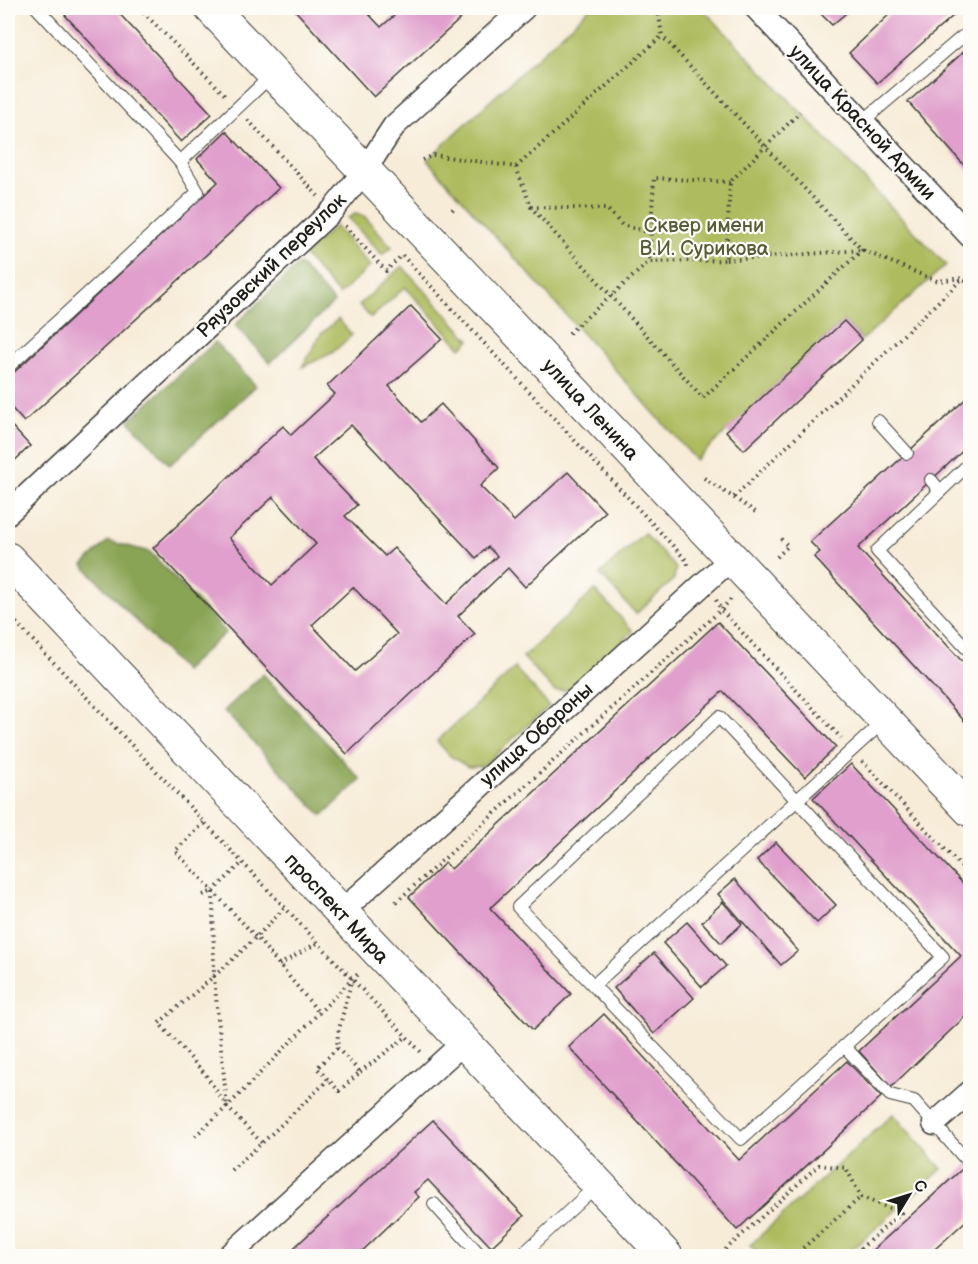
<svg xmlns="http://www.w3.org/2000/svg" width="978" height="1264" font-family="'Balsamiq Sans',sans-serif">
<style>
.green{fill:#aebc5e;stroke:#656c3d;stroke-width:1.5}
.forest{fill:#8aa455;stroke:#536038;stroke-width:1.5}
.building{fill:#e09fcc;fill-rule:evenodd}
.lines{fill:none;stroke-linecap:round;stroke-linejoin:round}
.service-casing{stroke:#3d3b38;stroke-width:14}
.minor-casing{stroke:#3d3b38;stroke-width:25}
.primary-casing{stroke:#3d3b38;stroke-width:35}
.path{stroke:#3d3b38;stroke-width:4;stroke-dasharray:1.5 4.5;stroke-linecap:butt}
.service{stroke:#fff;stroke-width:12}
.minor{stroke:#fff;stroke-width:22}
.primary{stroke:#fff;stroke-width:33}
.labels{text-anchor:middle;stroke-width:4.5;stroke-linejoin:round;paint-order:stroke}
.street-label{font-size:20px;fill:#1c1c1c;stroke:#fdfcf7}
.park-label{font-size:20px;fill:#565c36;stroke:#fdfcf7}
</style>
<rect width="100%" height="100%" fill="#fdfcf7"/>
<filter id="ink" filterUnits="userSpaceOnUse"><feTurbulence type="fractalNoise" baseFrequency=".0167" numOctaves="2"/><feDisplacementMap in="SourceGraphic" scale="12" xChannelSelector="R" yChannelSelector="G"/><feConvolveMatrix kernelMatrix="1 2 1 2 8 2 1 2 1" color-interpolation-filters="sRGB"/></filter>
<filter id="wash" filterUnits="userSpaceOnUse"><feTurbulence type="fractalNoise" baseFrequency=".008" numOctaves="4" result="noise"/><feDisplacementMap in="SourceGraphic" scale="24" xChannelSelector="R" yChannelSelector="G"/><feGaussianBlur stdDeviation="1.35" result="paint"/><feColorMatrix in="noise" values="0 0 0 0 0 0 0 0 0 0 0 0 0 0 0 0 0 1.4 0 .05"/><feComposite in="paint" operator="in"/></filter>
<g filter="url(#wash)">
<rect width="100%" height="100%" fill="#f7ecd8"/>
<g class="green">
<path d="M590,8h112l244,257 -84,75 -18,-19 -148,139 -269,-300z"/>
<path d="M355,214l9,2 28,31 -10,8 -34,-37z"/>
<path d="M335,226l35,40 -31,29 -35,-40z"/>
<path d="M402,266l68,74 -9,8 -56,-61 -34,31 -12,-13z"/>
<path d="M338,319l14,16 -20,18 -30,14 19,-33z"/>
<path d="M644,533l32,35 -2,11 -38,35 -36,-40z"/>
<path d="M595,590l38,41 -64,59 -15,1 -31,-34z"/>
<path d="M515,668l34,38 -66,60 -15,1 -18,-11 -13,-15z"/>
<path d="M893,1114l49,55 -97,87h-85l-10,-11z"/>
</g>
<g class="forest">
<path d="M299,264l35,38 -64,61 -35,-38z"/>
<path d="M215,342l41,44 -86,79 -41,-44z"/>
<path d="M108,541l42,11 76,80 -42,39 -101,-106z"/>
<path d="M263,674l98,106 -39,36 -98,-105z"/>
</g>
<g id="blocks">
<g class="building">
<path d="M73,8h41l98,106 -31,28 -116,-127z"/>
<path d="M293,8h70l18,19 22,-19h62l4,3 -95,86z"/>
<path d="M815,8h37l-20,17z"/>
<path d="M896,8h66l-85,75 -28,-30z"/>
<path d="M970,46v126l-62,-70z"/>
<path d="M226,131l53,57 -255,234 -16,-18v-26l210,-196 -21,-23z"/>
<path d="M411,306l31,33 -53,47 32,36 20,-18 58,64 -19,18 34,35 54,-49 37,40 -80,75 -17,-19 -50,48 17,18 -128,120 -194,-206 130,-122 8,9 44,-41 -8,-8zM351,425l125,133 12,-11 9,9 -51,48 -52,-56 -9,8 -40,-40 12,-11 -44,-46zM273,497l43,47 -44,41 -43,-47zM353,587l44,47 -42,37 -43,-46z"/>
<path d="M844,321l18,19 -118,110 -18,-19z"/>
<path d="M970,395v49l-112,104 112,122v57l-156,-170 6,-5 -10,-10z"/>
<path d="M8,422l22,24 -22,21z"/>
<path d="M718,622l118,125 -31,30 -82,-86 -41,37 -192,180 81,86 -38,36 -124,-133 36,-34 6,6z"/>
<path d="M851,764l119,127 -1,6 1,2v113l-79,75 -32,-36 102,-95 -148,-158z"/>
<path d="M776,842l60,63 -19,18 -60,-63z"/>
<path d="M735,879l63,72 -17,14 -63,-71z"/>
<path d="M723,902l19,22 -21,19 -19,-21z"/>
<path d="M687,922l39,44 -24,21 -39,-44z"/>
<path d="M654,953l40,45 -40,36 -40,-46z"/>
<path d="M604,1014l135,146 108,-99 34,36 -144,133 -168,-183z"/>
<path d="M433,1120l91,96 -33,31 -63,-67 -14,12 5,5 -62,59h-72z"/>
<path d="M970,1162v55l-25,23 -18,16h-61z"/>
</g>
</g>
</g>
<g filter="url(#ink)">
<use href="#blocks" fill-opacity="0" stroke="#3d3b38" stroke-width="1.5"/>
<g class="lines">
<defs>
<g id="service">
<path d="M863,121l99,-84"/>
<path d="M180,162l93,-88"/>
<path d="M8,367l190,-175 -18,-30 -143,-154"/>
<path d="M878,421l29,32"/>
<path d="M970,463l-93,88 93,101"/>
<path d="M931,480l9,11"/>
<path d="M719,717l224,240 -202,182 -223,-232z"/>
<path d="M594,985l290,-264"/>
<path d="M844,1046l46,49 24,6 55,62"/>
<path d="M434,1204l47,52"/>
<path d="M521,1256l76,-71"/>
<path d="M967,1256l3,-3"/>
</g>
<g id="minor">
<path d="M756,8l214,228"/>
<path d="M8,513l324,-302 33,-41 29,-44 130,-118"/>
<path d="M341,912l391,-354"/>
<path d="M934,1124l36,-32"/>
<path d="M229,1256l235,-214"/>
</g>
<g id="primary">
<path d="M211,8l759,802"/>
<path d="M8,559l658,697"/>
</g>
</defs>
<use href="#service" class="service-casing"/>
<use href="#minor" class="minor-casing"/>
<use href="#primary" class="primary-casing"/>
<g class="path">
<path d="M139,8l88,89"/>
<path d="M248,120l70,76"/>
<path d="M422,160l11,-5 83,12 146,-131 -4,-28"/>
<path d="M516,167l15,40 172,191 159,-148 -200,-214"/>
<path d="M730,182l-76,-4 -5,84 77,-2 4,-78 70,-70"/>
<path d="M531,207l76,2 15,16 29,8"/>
<path d="M452,210l4,-4"/>
<path d="M345,226l41,45 16,-16 285,306 2,7"/>
<path d="M726,260l136,-10 75,31 26,-3 7,7"/>
<path d="M569,333l80,-71"/>
<path d="M704,478l53,35"/>
<path d="M734,497l229,-219"/>
<path d="M777,557l11,-11 -10,-10"/>
<path d="M716,600l5,10 10,-11"/>
<path d="M8,614l413,438"/>
<path d="M862,761l108,115"/>
<path d="M204,823l-29,28 82,87 63,76"/>
<path d="M213,891l29,-28"/>
<path d="M203,895l10,-4 1,86 13,130 -21,-32 -47,-52c44,-37 87,-73 125,-115"/>
<path d="M396,902l325,-292 120,128"/>
<path d="M279,965l38,-22"/>
<path d="M337,1048l-20,20 22,23 21,-19 -23,-24 1,-15 14,-54 6,-5"/>
<path d="M360,1072l46,-35"/>
<path d="M227,1107l35,36"/>
<path d="M195,1136l32,-29 125,-128"/>
<path d="M231,1170l31,-27 66,-63"/>
<path d="M715,1256l9,-5 95,-86 27,3 15,29 40,16 -49,43"/>
<path d="M794,1256l67,-59"/>
</g>
<use href="#service" class="service"/>
<use href="#minor" class="minor"/>
<use href="#primary" class="primary"/>
</g>
</g>
<g class="labels">
<g class="street-label">
<text transform="translate(863 122) rotate(47)" y="7">улица Красной Армии</text>
<text transform="translate(271 265) rotate(-44)" y="7">Ряузовский переулок</text>
<text transform="translate(591 409) rotate(47)" y="7">улица Ленина</text>
<text transform="translate(536 734) rotate(-42)" y="7">улица Обороны</text>
<text transform="translate(337 908) rotate(47)" y="7">проспект Мира</text>
</g>
<g class="park-label">
<text x="704" y="232">Сквер имени<tspan x="704" dy="23">В.И. Сурикова</tspan></text>
</g>
</g>
<rect width="978" height="1264" fill="none" stroke="#fdfcf7" stroke-width="30"/>
<g transform="translate(909 1195) rotate(52)" stroke="#fdfcf7" stroke-width="4.5" paint-order="stroke">
<path d="M0-4.5L10 22L0 15L-10 22Z" fill="#1c1c1c"/>
<text y="-9" font-size="16" font-weight="bold" text-anchor="middle" fill="#1c1c1c">С</text>
</g>
</svg>
